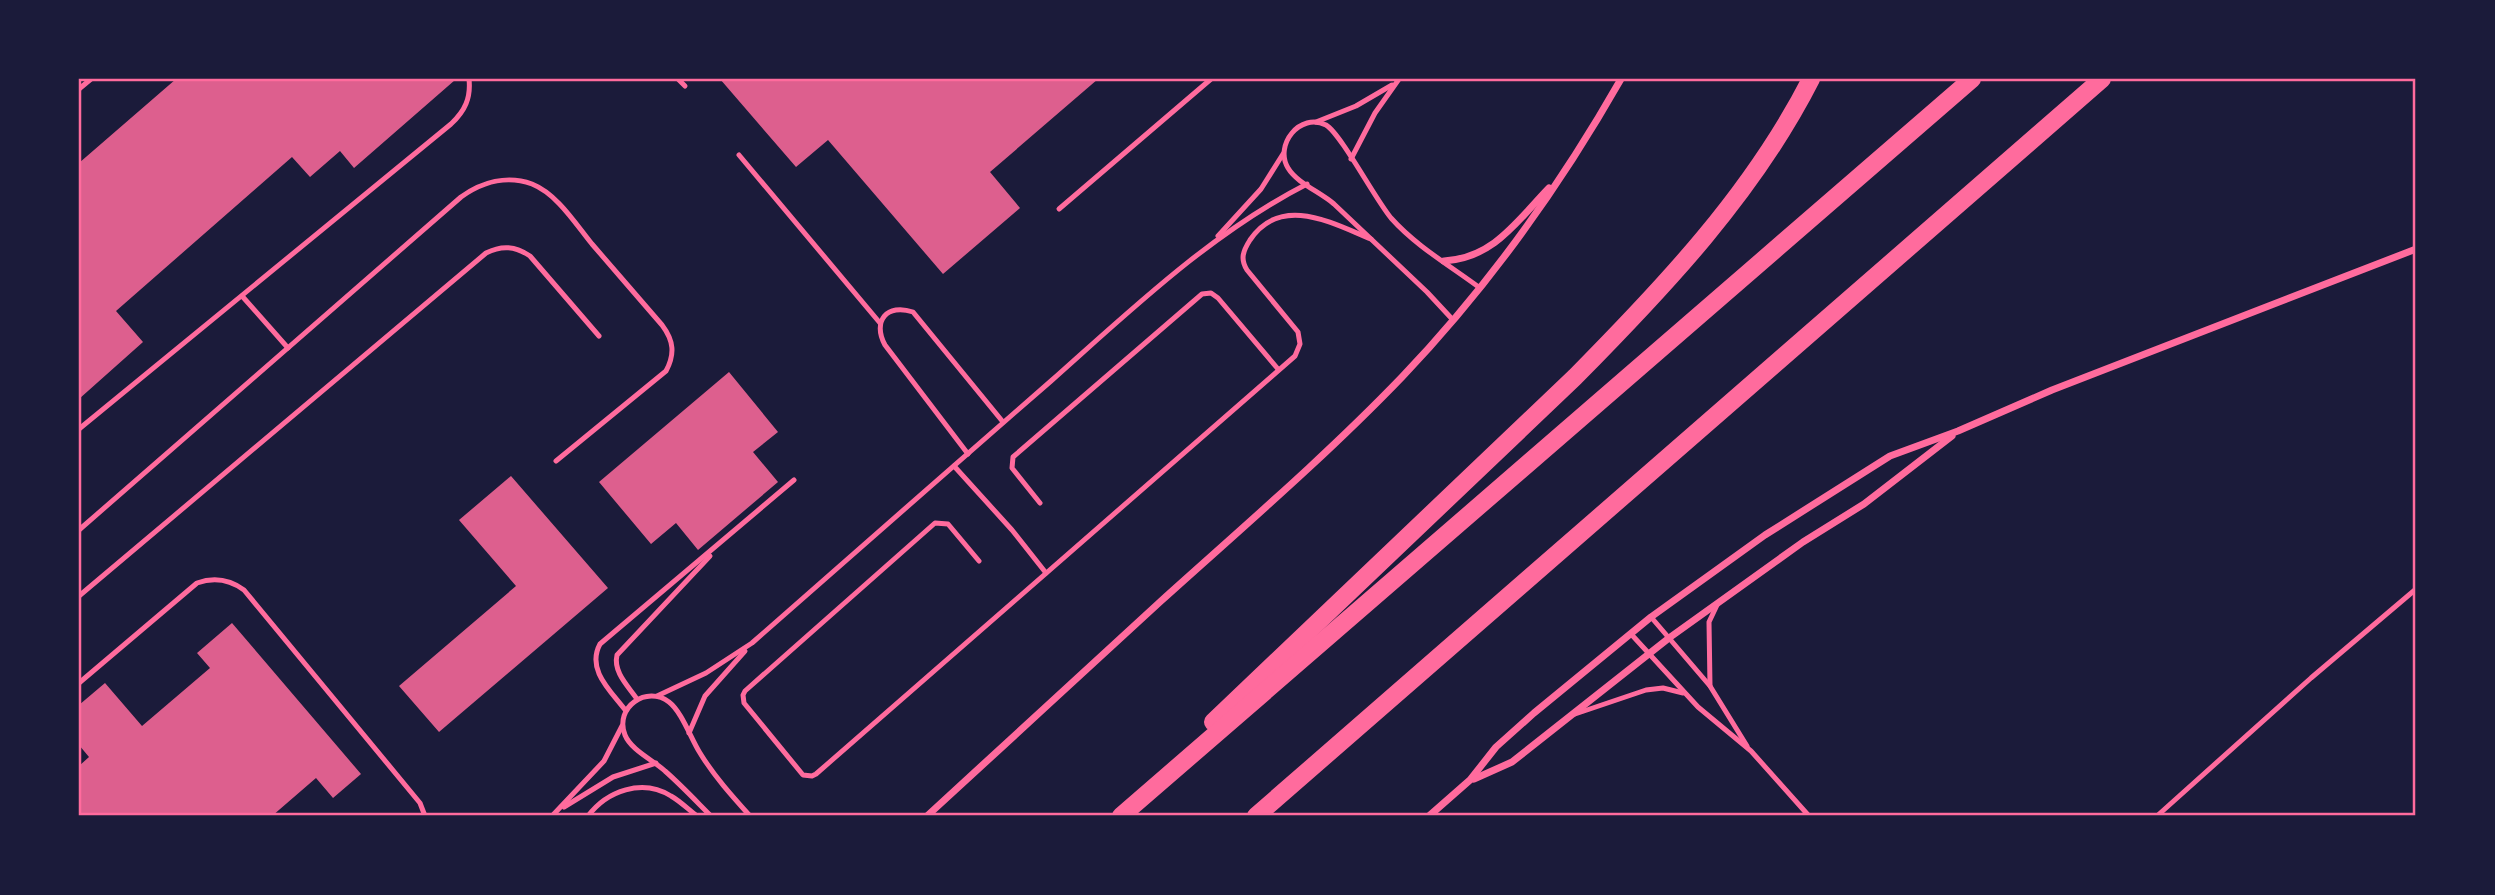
<svg xmlns="http://www.w3.org/2000/svg" width="2495" height="895" font-family="'Source Serif 4',serif">
<style>
.building{fill:#dd5f8e}
.lines{fill:none;stroke-linecap:round;stroke-linejoin:round}
.service{stroke:#ff6b9d;stroke-width:5}
.minor{stroke:#ff6b9d;stroke-width:7}
.primary{stroke:#ff6b9d;stroke-width:18}
.neatline{fill:none;stroke:#ff6b9d;stroke-width:2.5}
</style>
<rect width="100%" height="100%" fill="#1b1b3a"/>
<g class="building">
<path d="M176,79l279,1 -101,88 -14,-17 -30,26 -18,-20 -176,154 27,31 -64,57v-236z"/>
<path d="M720,79h378l-108,93 30,36 -77,66 -115,-134 -32,27z"/>
<path d="M729,372l49,60 -25,20 25,30 -80,68 -22,-27 -25,21 -52,-62z"/>
<path d="M511,476l97,112 -169,144 -40,-46 117,-100 -57,-66z"/>
<path d="M232,623l129,151 -28,24 -17,-20 -44,38h-193v-50l10,-9 -10,-12v-40l26,-22 37,43 68,-58 -13,-15z"/>
</g>
<g class="lines">
<g class="service">
<path d="M678,79l7,7"/>
<path d="M79,89l12,-10"/>
<path d="M1316,122l40,-16 36,-21"/>
<path d="M739,155l141,168"/>
<path d="M1351,159l24,-46 24,-34"/>
<path d="M1059,209l152,-130"/>
<path d="M1218,236l43,-47 22,-35"/>
<path d="M242,296l46,52"/>
<path d="M1453,320l-26,-28 -93,-88c-14,-12 -37,-21 -46,-36 -14,-23 12,-56 38,-43 15,9 49,74 65,93 25,28 58,47 89,70"/>
<path d="M79,429l372,-305c14,-13 20,-26 18,-45"/>
<path d="M968,454l-83,-109c-13,-24 2,-42 28,-33l90,110"/>
<path d="M954,466l58,64 34,43"/>
<path d="M1040,503l-28,-35 1,-11 189,-163 9,-1 7,5 60,71"/>
<path d="M79,530l382,-333c21,-15 46,-22 71,-13 25,10 43,39 60,60 23,27 47,54 70,81 12,16 13,29 4,46l-110,90"/>
<path d="M979,561l-31,-37 -13,-1 -190,168 -2,4 1,8 59,72 9,1 4,-2 479,-418 5,-12 -2,-12 -51,-62c-7,-11 -4,-19 3,-30 31,-46 82,-17 121,-1"/>
<path d="M79,596l407,-343c16,-8 29,-7 44,3l69,80"/>
<path d="M1651,617l59,69 37,60"/>
<path d="M1631,634l67,73 53,44 58,65"/>
<path d="M79,683l118,-100c17,-6 32,-4 47,7l176,213 5,13"/>
<path d="M1710,686l-1,-64 9,-19"/>
<path d="M657,696l49,-23 46,-30c99,-87 199,-175 299,-262 80,-71 160,-148 256,-197"/>
<path d="M637,699c-9,-13 -24,-27 -20,-44l93,-99"/>
<path d="M626,711c-15,-20 -40,-41 -26,-67l194,-164"/>
<path d="M1575,714l71,-24 17,-2 20,5"/>
<path d="M689,733l16,-37 40,-45"/>
<path d="M564,807l49,-30 43,-14"/>
<path d="M552,816l52,-55 18,-35"/>
<path d="M588,816c19,-25 54,-38 83,-20 9,5 18,14 26,20"/>
<path d="M711,816c-15,-15 -30,-31 -46,-45 -12,-11 -34,-21 -40,-36 -11,-28 22,-50 44,-33 13,10 22,37 31,51 14,23 32,43 50,63"/>
<path d="M2157,816l154,-138 105,-89"/>
</g>
<g class="minor">
<path d="M1444,261c50,-3 73,-40 105,-73"/>
<path d="M1474,779l38,-17 157,-124 134,-96 61,-38 88,-68"/>
<path d="M927,816c78,-71 156,-144 234,-215 81,-73 165,-145 241,-224 85,-89 158,-191 219,-298"/>
<path d="M1429,816l41,-36 26,-33 38,-34 117,-96 114,-82 125,-79 68,-25 94,-41 364,-141"/>
</g>
<g class="primary">
<path d="M1213,722l362,-345c89,-90 178,-184 236,-298"/>
<path d="M1121,816l851,-737"/>
<path d="M1256,816l846,-737"/>
</g>
</g>
<rect width="2495" height="895" fill="none" stroke="#1b1b3a" stroke-width="161"/>
<rect x="80" y="80" width="2334" height="734" class="neatline"/>
</svg>
